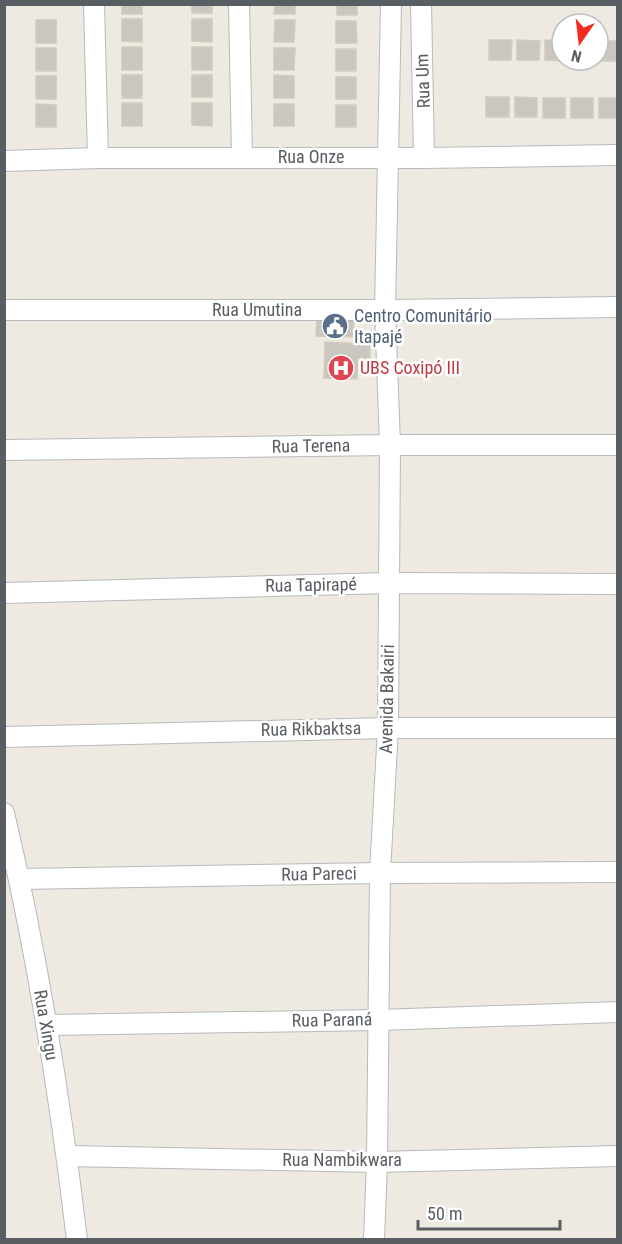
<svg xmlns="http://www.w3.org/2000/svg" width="622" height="1244" font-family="'Roboto Condensed',sans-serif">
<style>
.building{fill:#cac7c0;stroke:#d2ccbf;stroke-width:1.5}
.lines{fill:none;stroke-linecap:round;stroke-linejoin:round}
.minor-casing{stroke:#b6b9be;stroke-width:22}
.minor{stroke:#fff;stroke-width:20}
.labels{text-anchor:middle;stroke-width:5;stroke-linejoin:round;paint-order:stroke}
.street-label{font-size:18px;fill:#595e63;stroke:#fff}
.service-label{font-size:18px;fill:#4e5e75;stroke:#fff;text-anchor:start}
.health-label{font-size:18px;fill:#be3a42;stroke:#fff;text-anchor:start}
</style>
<rect width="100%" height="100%" fill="#eeeae1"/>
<g class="building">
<rect x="122" y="4" width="20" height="10"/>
<rect x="192" y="4" width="20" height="9"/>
<path d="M275,4h20v10h-21z"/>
<rect x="337" y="4" width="20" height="11"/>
<path d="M122,19h20v23l-20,-1z"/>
<path d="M192,19h20v23l-20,-1z"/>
<rect x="36" y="20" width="20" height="23"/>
<path d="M275,20h20l-1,22h-20z"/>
<path d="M336,21h20l1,22h-21z"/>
<path d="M489,40h23l-1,20h-22z"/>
<path d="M517,40l23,1 -1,19h-22z"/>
<path d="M545,40l17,1v19l6,1 -23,-1z"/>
<path d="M602,41h16v20h-17z"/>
<rect x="122" y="47" width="20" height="23"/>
<rect x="192" y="47" width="20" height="23"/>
<rect x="36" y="48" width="20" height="23"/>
<path d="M274,48h21l-1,22h-20z"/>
<rect x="336" y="49" width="20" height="22"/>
<rect x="122" y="75" width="20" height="23"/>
<rect x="192" y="75" width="20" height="22"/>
<path d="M274,75l20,1v22h-20z"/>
<rect x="36" y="76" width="20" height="23"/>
<rect x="336" y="77" width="20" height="22"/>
<rect x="486" y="97" width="23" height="20"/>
<path d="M515,97l22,1v19h-22z"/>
<rect x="543" y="98" width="22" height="20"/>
<rect x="571" y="98" width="22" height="20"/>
<rect x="599" y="98" width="19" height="20"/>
<rect x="122" y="103" width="20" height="23"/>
<path d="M192,103h20v23l-20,-1z"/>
<path d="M36,104l20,1v22h-20z"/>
<rect x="274" y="104" width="20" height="22"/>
<rect x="336" y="105" width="20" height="22"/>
<path d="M317,314l37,2 -1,21 -37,-1z"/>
<path d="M325,342l45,2v15l-12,-1 -1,21 -33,-1z"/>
</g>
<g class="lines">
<defs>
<g id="minor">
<path d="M94,4l4,154"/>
<path d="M239,4l3,153"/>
<path d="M421,4l3,154"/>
<path d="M4,161l94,-3h326l194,-3"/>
<path d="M4,310h381l233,-3"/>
<path d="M4,450l386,-5h228"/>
<path d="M4,593l385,-10 229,1"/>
<path d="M4,737l384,-9h230"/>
<path d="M4,813c33,140 56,283 73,427"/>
<path d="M20,879l360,-6 238,-1"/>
<path d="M46,1025l333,-5 239,-8"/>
<path d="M67,1156l310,6 241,-6"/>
<path d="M374,1240l3,-78 3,-289 8,-145 2,-283 -5,-135 6,-306"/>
</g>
</defs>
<use href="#minor" class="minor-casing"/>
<use href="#minor" class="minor"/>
</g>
<defs>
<symbol id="civic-disc" viewBox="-11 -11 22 22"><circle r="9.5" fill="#5c6f8a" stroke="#fff"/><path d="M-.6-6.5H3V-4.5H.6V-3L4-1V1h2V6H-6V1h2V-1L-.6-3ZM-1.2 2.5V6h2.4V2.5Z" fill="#fff"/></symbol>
<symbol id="hospital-disc" viewBox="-11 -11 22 22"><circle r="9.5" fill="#e0444e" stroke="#fff"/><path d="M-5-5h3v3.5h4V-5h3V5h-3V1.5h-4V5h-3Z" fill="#fff"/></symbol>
</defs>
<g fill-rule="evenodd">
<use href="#civic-disc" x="320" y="311" width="30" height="30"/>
<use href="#hospital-disc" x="326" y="353" width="30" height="30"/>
</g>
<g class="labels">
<g class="street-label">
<text transform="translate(423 81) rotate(-92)" y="6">Rua Um</text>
<text x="311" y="163">Rua Onze</text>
<text x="257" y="316">Rua Umutina</text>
<text transform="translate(311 446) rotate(-1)" y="6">Rua Terena</text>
<text transform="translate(311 585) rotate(-1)" y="6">Rua Tapirapé</text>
<text transform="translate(387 699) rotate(-89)" y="6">Avenida Bakairi</text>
<text transform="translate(311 729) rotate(-1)" y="6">Rua Rikbaktsa</text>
<text transform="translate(319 874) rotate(-1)" y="6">Rua Pareci</text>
<text transform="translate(332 1020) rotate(-1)" y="6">Rua Paraná</text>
<text transform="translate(46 1025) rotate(80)" y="6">Rua Xingu</text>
<text x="342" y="1166">Rua Nambikwara</text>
</g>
<g class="service-label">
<text x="354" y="322">Centro Comunitário<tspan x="354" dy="21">Itapajé</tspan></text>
</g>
<g class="health-label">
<text x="360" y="374">UBS Coxipó III</text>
</g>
</g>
<rect width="622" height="1244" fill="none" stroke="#595e63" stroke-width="12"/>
<g transform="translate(580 42) rotate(194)"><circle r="28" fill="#ffffff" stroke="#bdbfc1" stroke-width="1.5"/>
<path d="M0-4.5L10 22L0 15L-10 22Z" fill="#f32b21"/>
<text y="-9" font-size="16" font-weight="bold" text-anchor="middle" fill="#595e63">N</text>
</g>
<path d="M418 1220v9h142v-9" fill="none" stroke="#595e63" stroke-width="3"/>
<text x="427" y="1220" font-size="18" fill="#595e63" stroke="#ffffff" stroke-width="4.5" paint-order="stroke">50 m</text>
</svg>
